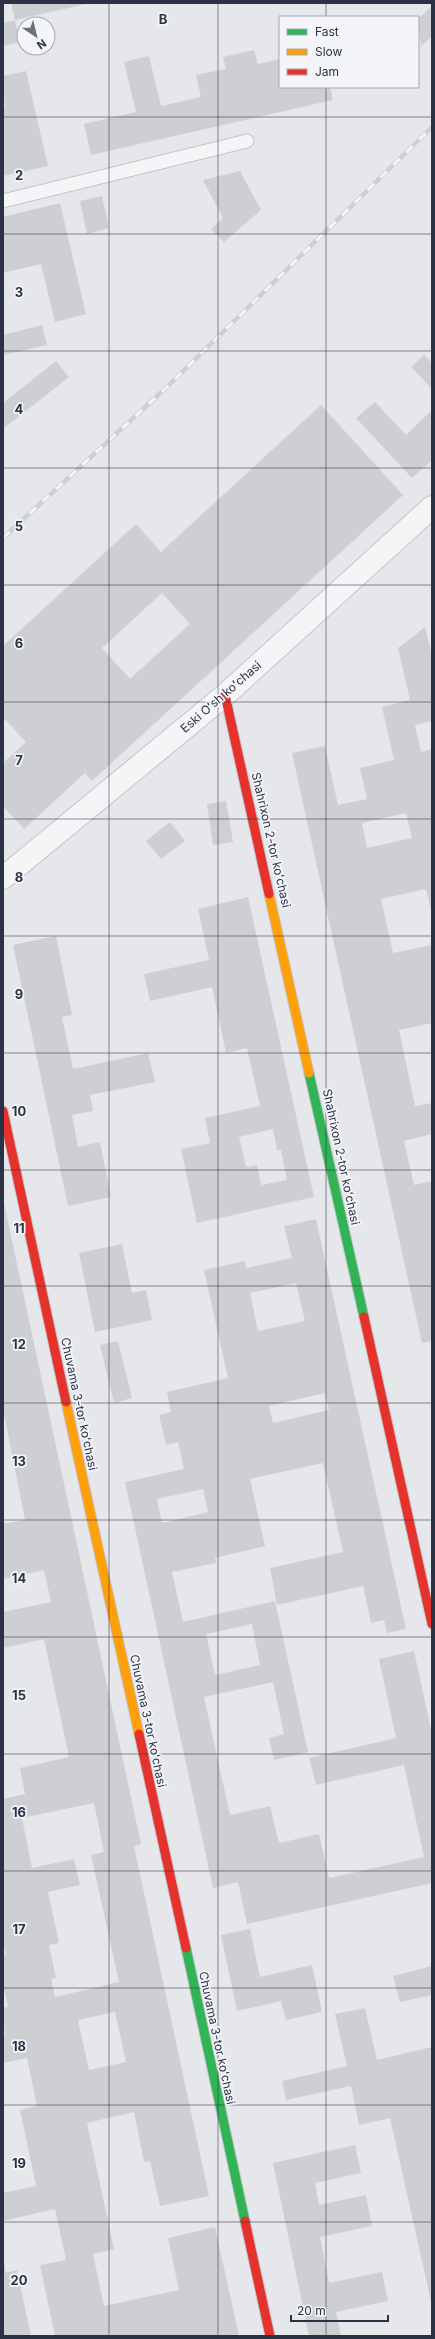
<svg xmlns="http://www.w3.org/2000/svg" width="435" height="2339" font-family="Inter,sans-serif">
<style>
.building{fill:#cecfd2;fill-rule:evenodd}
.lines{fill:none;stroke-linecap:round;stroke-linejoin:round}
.lane-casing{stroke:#c4c5c8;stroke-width:15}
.street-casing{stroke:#c4c5c8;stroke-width:24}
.fast-casing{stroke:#c4c5c8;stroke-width:11}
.slow-casing{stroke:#c4c5c8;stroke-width:11}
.jam-casing{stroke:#c4c5c8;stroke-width:11}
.lane{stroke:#f5f5f7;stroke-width:13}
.street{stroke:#f5f5f7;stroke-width:22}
.fast{stroke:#30b455;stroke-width:9}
.slow{stroke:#ff9f0a;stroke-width:9}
.jam{stroke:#e5322d;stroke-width:9}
.rail-casing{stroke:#cecfd2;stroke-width:4.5}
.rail{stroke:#f4f5f9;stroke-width:3;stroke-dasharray:9;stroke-linecap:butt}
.grid{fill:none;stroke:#2b3244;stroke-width:1;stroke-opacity:0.55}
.labels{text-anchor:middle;stroke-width:3.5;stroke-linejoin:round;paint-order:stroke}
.street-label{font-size:12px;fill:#2b3244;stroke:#f4f5f9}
.grid-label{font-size:13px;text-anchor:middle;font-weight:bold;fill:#2b3244;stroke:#f4f5f9;stroke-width:3.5;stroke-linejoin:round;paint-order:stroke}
</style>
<rect width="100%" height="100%" fill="#e6e7ea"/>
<g class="building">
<path d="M11,3h75v1l-71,16 5,22 -17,4v-23l12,-3z"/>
<path d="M432,6v30l-11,10 -3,-27z"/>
<path d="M254,50l4,14 22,-5v28h50l3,13 -242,55 -7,-31 52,-12 -12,-50 25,-6 12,50 40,-9 -5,-22 30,-6 -3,-12z"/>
<path d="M26,71l22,95 -45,10v-68h2l-2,-32z"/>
<path d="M240,171l21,39 -37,32 -13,-13 12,-11 -20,-38z"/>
<path d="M102,196l7,32 -22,6 -7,-33z"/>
<path d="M60,203l26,111 -31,8 -14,-58 -38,9v-56z"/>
<path d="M42,325l5,20 -44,10v-20z"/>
<path d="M424,355l8,8v26l-21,-22z"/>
<path d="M56,361l13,16 -66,52v-26z"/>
<path d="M375,402l31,33 26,-25v50l-20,18 -56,-60z"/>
<path d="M321,405l82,90 -311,286 -7,-8 -61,56 -21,-23v-43l23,-21 -23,-25v-71l133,-122 25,28zM162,593l28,31 -60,55 -28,-31z"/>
<path d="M425,627l7,29v65l-17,4 6,27 11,-3v165l-6,-25 -45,10 12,54 39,-8v78l-33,7 16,76 17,-3v31l-28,7 10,44 18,-4v160l-10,2 -130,-590 33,-7 13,59 29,-6 -7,-31 34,-8 -12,-53 28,-7 -12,-52zM406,813l6,25 -45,10 -5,-25z"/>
<path d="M226,801l7,41 -20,3 -6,-41z"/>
<path d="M170,822l15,19 -24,18 -15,-18z"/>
<path d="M248,897l66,300 -117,26 -16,-74 29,-6 -5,-25 55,-12 -13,-58 -21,5 -14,-66 -62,14 -6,-27 65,-14 -11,-51zM273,1129l4,21h4l6,30 -26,5 -4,-20 -11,2 -7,-30z"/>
<path d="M56,936l16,79 -10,2 11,52 75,-16 7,29 -65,13 3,16 -21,4 6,32 22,-5 11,55 -43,9 -55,-261z"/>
<path d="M4,1203l137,641 -7,2 75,350 -49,10 -10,-45 -6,1 -10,-50 -47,11 27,126 -21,5 11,52 75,-16 -11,-52 47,-11 24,109h-184l-15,-71 26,-5 -11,-51 -52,12v-28l33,-7 -16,-76 17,-4 -10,-48 -24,5v-27h2l-2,-28 5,-1 -5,-23v-29h3l-3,-14v-142l22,-5 -5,-26 49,-11 -25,-118 -41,9v-36l48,-10 -7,-32 -41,9v-55l22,-4 -22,-111zM94,1803l10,49 -13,3 28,127 -64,15 -4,-18 5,-1 -7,-33 10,-2 -11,-51 32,-7 -6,-26 -42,9 -10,-50zM115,2012l11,50 -37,8 -11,-50z"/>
<path d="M316,1219l90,410 -19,4 -3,-13 -13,3 -8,-37 -86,19 -7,-37 73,-16 -20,-89 -73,16 15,67 -50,12 1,5 -44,9 11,50 92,-21 33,151 -34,8 -5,-22 15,-4 -11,-52 -69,15 26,118 40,-9 9,37 40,-9 10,44 95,-21 -20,-92 -88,20 -7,-27 87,-20 -17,-79 35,-8 18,83v149l-185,41 -9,-42 -25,6 -88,-406 59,-13 -6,-27 -12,3 -7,-30 12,-3 -4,-20 61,-14 -24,-108 41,-9 1,7 46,-10 -8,-32zM296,1283l9,38 -47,10 -8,-38zM325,1393l4,17 -56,13 -4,-17zM203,1489l5,23 -46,11 -5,-24zM252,1624l8,41 -45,10 -9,-41z"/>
<path d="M122,1244l10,49 14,-3 6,30 -57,12 -16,-79z"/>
<path d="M118,1341l14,57 -18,5 -14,-58z"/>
<path d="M250,1929l10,48 52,-12 10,47 -36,8 -5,-19 -44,10 -16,-76z"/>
<path d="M432,1966v29l-32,7 -7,-26z"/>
<path d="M365,2008l12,52 55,-13v259l-42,-188 -31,7 -8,-39 -65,14 -4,-19 65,-15 -12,-52z"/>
<path d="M355,2145l6,28 -46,10 4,22 47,-10 6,31 -52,11 9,46 53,-11 6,29 -52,11 5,24h-32l-36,-173z"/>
<path d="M4,2260l2,13 11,-3 14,66h-28z"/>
</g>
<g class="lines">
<defs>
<path id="lane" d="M3,201l244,-60"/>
<path id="street" d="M3,878l222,-183 207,-188"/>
<g id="fast">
<path d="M309,1073l55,244"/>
<path d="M186,1948l59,273"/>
</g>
<g id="slow">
<path d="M269,894l40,179"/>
<path d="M66,1402l73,332"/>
</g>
<g id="jam">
<path d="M225,695l44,199"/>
<path d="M3,1111l63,291"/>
<path d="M364,1317l68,307"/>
<path d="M139,1734l47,214"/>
<path d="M245,2221l25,115"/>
</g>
</defs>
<use href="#lane" class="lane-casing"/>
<use href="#street" class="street-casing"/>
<use href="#fast" class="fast-casing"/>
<use href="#slow" class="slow-casing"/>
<use href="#jam" class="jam-casing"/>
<use href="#lane" class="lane"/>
<use href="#street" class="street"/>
<use href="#fast" class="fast"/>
<use href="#slow" class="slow"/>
<use href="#jam" class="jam"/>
<defs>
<path id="rail" d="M3,538l165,-152 264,-259"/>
</defs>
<use href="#rail" class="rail-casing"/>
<use href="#rail" class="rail"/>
</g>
<path class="grid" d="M109,3v2333M218,3v2333M326,3v14M326,87v2249M3,117h429M3,234h429M3,351h429M3,468h429M3,585h429M3,702h429M3,819h429M3,936h429M3,1053h429M3,1170h429M3,1286h429M3,1403h429M3,1520h429M3,1637h429M3,1754h429M3,1871h429M3,1988h429M3,2105h429M3,2222h429"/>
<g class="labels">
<g class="street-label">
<text transform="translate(221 697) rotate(-41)" y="4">Eski Oʻsh koʻchasi</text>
<text transform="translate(271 840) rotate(77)" y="4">Shahrixon 2-tor koʻchasi</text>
<text transform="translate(341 1157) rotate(78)" y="4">Shahrixon 2-tor koʻchasi</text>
<text transform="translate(79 1404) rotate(78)" y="4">Chuvama 3-tor koʻchasi</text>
<text transform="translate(148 1721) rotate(78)" y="4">Chuvama 3-tor koʻchasi</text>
<text transform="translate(217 2038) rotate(78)" y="4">Chuvama 3-tor koʻchasi</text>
</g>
</g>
<g class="grid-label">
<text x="163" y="24">B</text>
<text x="19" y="180">2</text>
<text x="19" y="297">3</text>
<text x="19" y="414">4</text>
<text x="19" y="531">5</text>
<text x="19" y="648">6</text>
<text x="19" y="765">7</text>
<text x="19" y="882">8</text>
<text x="19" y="999">9</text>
<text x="19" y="1116">10</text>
<text x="19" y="1233">11</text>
<text x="19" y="1349">12</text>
<text x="19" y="1466">13</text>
<text x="19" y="1583">14</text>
<text x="19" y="1700">15</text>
<text x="19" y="1817">16</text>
<text x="19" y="1934">17</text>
<text x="19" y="2051">18</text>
<text x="19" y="2168">19</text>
<text x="19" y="2285">20</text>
</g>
<rect width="435" height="2339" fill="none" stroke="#2b3244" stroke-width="8"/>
<rect x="279" y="16" width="140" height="72" fill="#f4f5f9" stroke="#a4a7b1"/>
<rect x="287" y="29" width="20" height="6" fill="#30b455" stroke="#a4a7b1"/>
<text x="315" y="36" font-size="12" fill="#2b3244">Fast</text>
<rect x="287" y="49" width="20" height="6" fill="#ff9f0a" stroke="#a4a7b1"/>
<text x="315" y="56" font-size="12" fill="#2b3244">Slow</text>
<rect x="287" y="69" width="20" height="6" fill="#e5322d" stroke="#a4a7b1"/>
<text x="315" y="76" font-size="12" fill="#2b3244">Jam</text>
<g transform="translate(36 36) rotate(145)"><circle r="19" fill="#f4f5f9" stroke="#a4a7b1"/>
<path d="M0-3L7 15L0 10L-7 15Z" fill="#6c717e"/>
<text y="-6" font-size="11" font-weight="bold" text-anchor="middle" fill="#2b3244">N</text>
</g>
<path d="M291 2315v6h97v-6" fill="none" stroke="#2b3244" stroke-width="2"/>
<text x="297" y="2315" font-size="12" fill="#2b3244" stroke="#f4f5f9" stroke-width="3" paint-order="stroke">20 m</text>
</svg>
